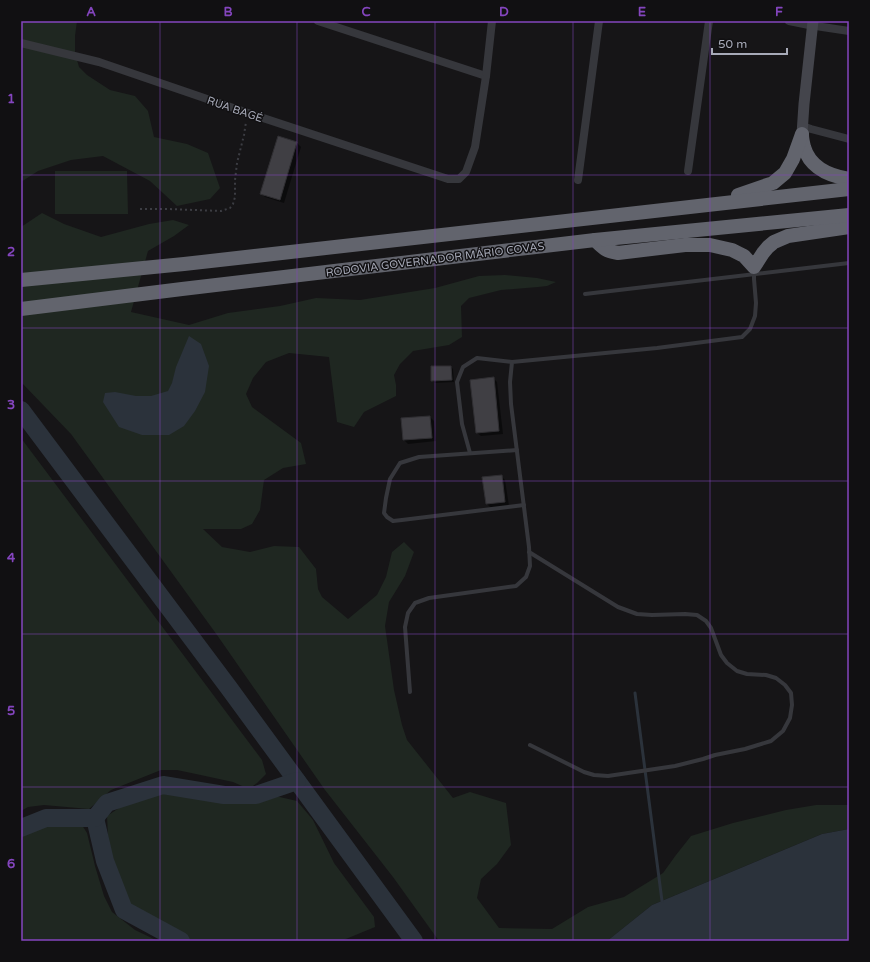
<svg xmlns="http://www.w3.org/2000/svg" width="870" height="962" font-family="'Varela Round',sans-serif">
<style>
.green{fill:#1f2721}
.water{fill:#2b323b}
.shadow{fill:#0007}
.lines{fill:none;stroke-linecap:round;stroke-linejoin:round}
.stream{stroke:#2b323b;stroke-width:3}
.river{stroke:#2b323b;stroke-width:18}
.building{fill:#403f44;stroke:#302f33}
.path{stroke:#3c3d43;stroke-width:2;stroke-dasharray:2 3;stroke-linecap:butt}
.lane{stroke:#36373c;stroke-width:4}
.street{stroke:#36373c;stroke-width:8}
.secondary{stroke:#44454c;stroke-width:11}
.highway{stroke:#62646d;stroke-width:14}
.grid{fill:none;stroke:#8445be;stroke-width:1;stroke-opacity:0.55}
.labels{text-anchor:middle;stroke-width:3;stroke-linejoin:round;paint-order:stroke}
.street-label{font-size:11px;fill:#a7aab8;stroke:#111012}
.neatline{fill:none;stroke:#8445be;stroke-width:1.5}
.grid-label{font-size:13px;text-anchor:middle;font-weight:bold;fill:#8445be}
</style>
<rect width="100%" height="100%" fill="#161517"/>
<g class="green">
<path d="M21,21h56l-2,15v17l4,14 8,8 23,15 25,6 13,15 6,26 33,7 21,9 12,35 -10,11 -33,7 -27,-25 -47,-25 -32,4 -33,11 -17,11z"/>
<path d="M55,171h72l1,43h-73z"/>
<path d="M42,213l22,11 37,13 48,-13 24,-4 16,5 -15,11 -26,15 -17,61 58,13 39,-12 52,-7 36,-8 44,2 75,-12 44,-12 26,-1 32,3 19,4 -9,4 -9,1 -37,3 -32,8 -8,8 1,31 -13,8 -36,6 -13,13 -6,11 2,10v11l-32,16 -10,15 -17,-5 -8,-65 -40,-4 -23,9 -13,16 -7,16 6,13 49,36 5,21 -23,4 -19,12 -4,30 -8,14 -11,5h-38l19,18 28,5 24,-6 25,1 17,22 2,20 4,8 26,22 29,-24 9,-18 6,-25 12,-10 10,10 -9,24 -16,26 -4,24 9,64 8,35 5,15 46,58 17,-6 36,11 5,42 -14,19 -16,15 -4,19 22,30 53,1 36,-22 36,-10 39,-24 13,-18 15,-19 42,-13 53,-13 30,-5h33v24l-27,5 -170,71 -45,36h-168l-46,-64 -68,-87 -108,-155 -146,-201 -50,-52v-155z"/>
<path d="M21,438l241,322 4,14 -9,9 -8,6 -16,-7 -37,-8 -19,-4h-16l-50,20 -22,19 -45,-4 -16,2 -7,4z"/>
<path d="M163,791l21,2 38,10 26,-1 23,-7 26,6 16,19 21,43 40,54 1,10 -34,14h-149l-53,-26 -16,-20 -11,-29 -4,-30 -1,-20 15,-10z"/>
<path d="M80,822l7,11 8,33 9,30 8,16 23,18 23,11h-137v-108l23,-9z"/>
</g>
<g class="water">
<path d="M189,336l12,8 8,22 -4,26 -10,19 -11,15 -15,9h-27l-23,-8 -16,-25 2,-9 10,-1 21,4h15l17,-5 4,-8 4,-16z"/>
<path d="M849,829v112h-242l45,-36 170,-71z"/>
</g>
<g class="shadow">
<path d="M278,137l19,6 4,4 -17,56 -19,-6 -4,-4z"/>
<path d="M451,367l2,2 1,13 -19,1 -3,-3z"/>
<path d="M493,378l4,4 6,52 -22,2 -4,-3z"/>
<path d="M430,417l4,4 2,20 -28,3 -4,-4z"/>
<path d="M501,476l4,4 4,26 -18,2 -4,-4z"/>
</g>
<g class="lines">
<path class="stream" d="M635,693l27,208"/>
<g class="river">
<path d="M21,410l208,278 185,253"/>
<path d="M95,818l10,43 19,49 57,31"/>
<path d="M21,828l25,-10h49l12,-15 56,-18 61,10h32l41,-14"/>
</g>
</g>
<g class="building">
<path d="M278,136l19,6 -17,58 -20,-6z"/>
<path d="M431,366h20l1,14 -21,1z"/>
<path d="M494,377l5,54 -23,2 -6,-53z"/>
<path d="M430,416l2,22 -29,2 -2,-22z"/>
<path d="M502,475l3,27 -19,2 -4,-27z"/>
</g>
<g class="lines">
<path class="path" d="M140,209h27l54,2 9,-3 3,-4 2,-7v-17l2,-17 7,-28 2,-13"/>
<g class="lane">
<path d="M585,294l264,-31"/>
<path d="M517,450l-98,7 -19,6 -10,16 -4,19 -2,15 3,4 6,4 9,-1 122,-15"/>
<path d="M470,453l-8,-29 -5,-42 6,-15 14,-9 35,4"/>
<path d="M529,552l89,55 19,7 15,1 33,-1 12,1 9,6 5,7 10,27 6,8 10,8 10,3 19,1 10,3 9,7 6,8 1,12 -2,13 -7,13 -12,10 -26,8 -30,6 -12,4 -28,7 -67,10 -14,-1 -10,-3 -54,-27"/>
<path d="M410,692l-5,-65 3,-14 7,-10 14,-5 87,-12 10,-9 4,-11 -1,-19 -18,-143 -1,-22 2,-20 145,-14 85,-11 8,-8 5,-13 1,-13 -2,-24v-9"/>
</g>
<g class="street">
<path d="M318,21l168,55"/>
<path d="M789,21l20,4 40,6"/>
<path d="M21,43l78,19 149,51 200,66h11l7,-7 9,-25 11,-71 6,-55"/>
<path d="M802,126l9,3 38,10"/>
<path d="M688,171l21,-150"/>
<path d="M578,180l21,-159"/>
</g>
<path class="secondary" d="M802,134l2,-30 9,-83"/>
<g class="highway">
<path d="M802,135c0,4 1,8 2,12 6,21 26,29 45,32"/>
<path d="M738,195l35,-12 12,-10 8,-14 9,-25"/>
<path d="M595,240c9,9 11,11 23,13l67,-8h25l22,5 12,6 10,11 9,-14 5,-6 6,-5 14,-6 61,-9"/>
<path d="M21,280l163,-16 665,-75"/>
<path d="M21,309l161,-20 413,-49 254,-25"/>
</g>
</g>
<path class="grid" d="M160,21v920M297,21v920M435,21v920M573,21v920M710,21v920M21,175h828M21,328h828M21,481h828M21,634h828M21,787h828"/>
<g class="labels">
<g class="street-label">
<text transform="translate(235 109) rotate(19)" y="4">RUA BAGÉ</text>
<text transform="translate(435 259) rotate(-7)" y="4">RODOVIA GOVERNADOR MÁRIO COVAS</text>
</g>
</g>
<rect width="870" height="962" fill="none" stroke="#111012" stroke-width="44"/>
<path d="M712 48v6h75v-6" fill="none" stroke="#a7aab8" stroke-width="2"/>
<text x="718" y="48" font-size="12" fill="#a7aab8" stroke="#111012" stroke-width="3" paint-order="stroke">50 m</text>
<rect x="22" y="22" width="826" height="918" class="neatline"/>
<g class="grid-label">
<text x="91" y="16">A</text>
<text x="228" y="16">B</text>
<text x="366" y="16">C</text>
<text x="504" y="16">D</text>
<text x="642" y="16">E</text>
<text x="779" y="16">F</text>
<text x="11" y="103">1</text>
<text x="11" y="256">2</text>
<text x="11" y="409">3</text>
<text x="11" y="562">4</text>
<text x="11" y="715">5</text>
<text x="11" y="868">6</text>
</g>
</svg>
